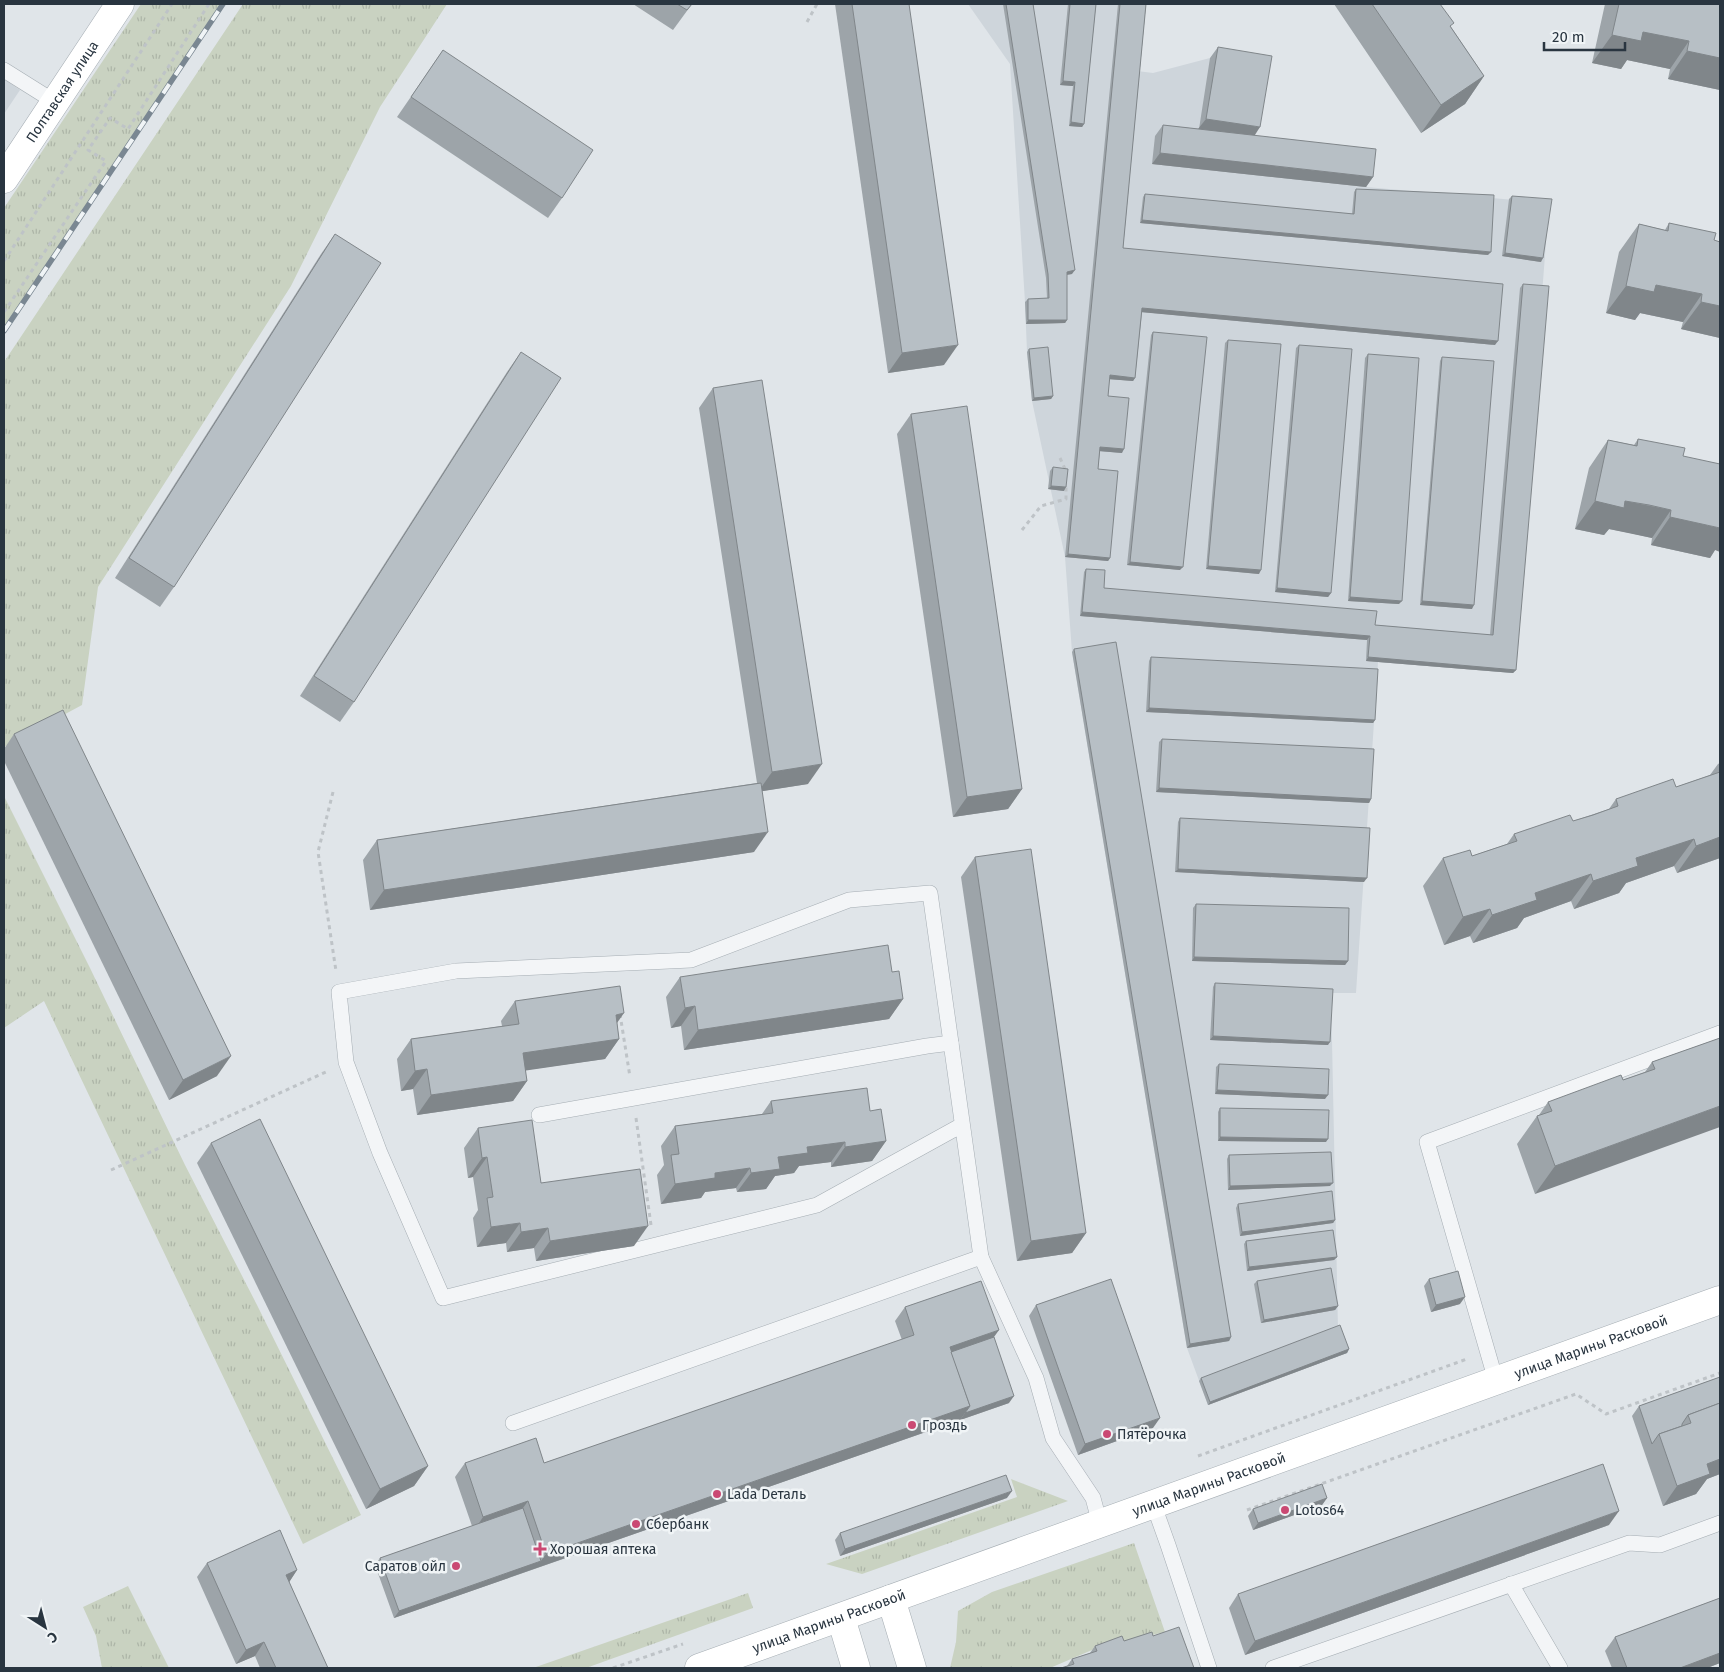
<svg xmlns="http://www.w3.org/2000/svg" width="1724" height="1672" font-family="'Fira Sans',sans-serif">
<style>
.built{fill:#ced5db}
.grass{fill:url(#grass-tufts)}
.lines{fill:none;stroke-linecap:round;stroke-linejoin:round}
.lane-casing{stroke:#a5adb3;stroke-width:16}
.secondary-casing{stroke:#a5adb3;stroke-width:29}
.path{stroke:#bec3c7;stroke-width:3;stroke-dasharray:4 4;stroke-linecap:butt}
.lane{stroke:#f3f5f7;stroke-width:15}
.secondary{stroke:#fff;stroke-width:28}
.rail-casing{stroke:#7a8792;stroke-width:5.5}
.rail{stroke:#f0f4f6;stroke-width:4;stroke-dasharray:11;stroke-linecap:butt}
.wall{fill:#9da4a9}
.shaded-wall{fill:#80868a}
.building{fill:#b7bfc5;stroke:#80868a}
.poi-dot{fill:#ca4973;stroke:#f0f4f6;stroke-width:2}
.labels{text-anchor:middle;stroke-width:5;stroke-linejoin:round;paint-order:stroke}
.street-label{font-size:14px;fill:#293540;stroke:#f0f4f6}
.poi-label{font-size:14px;fill:#293540;stroke:#f0f4f6;text-anchor:start}
</style>
<defs>
<pattern id="grass-tufts" width="24" height="20" patternUnits="userSpaceOnUse" patternTransform="scale(1.25)"><rect width="24" height="20" fill="#c9d2c1"/><path d="M3 7l-1-3M5 7V3M7 7l1-3M15 17l-1-3M17 17v-4M19 17l1-3" fill="none" stroke="#adb5a7"/></pattern>
</defs>
<rect width="100%" height="100%" fill="#e0e5e9"/>
<g class="built">
<path d="M968,4h176l-7,67 16,2 57,-15 56,10 -13,70 116,21 -3,28 183,16 -36,470 -135,-11 -22,331h-25l7,336 9,24 -139,52 -21,-57 -115,-696 -7,-95 -33,-156 -5,-49 -2,-50 -15,-238z"/>
<path d="M4,79l16,11 -16,24z"/>
</g>
<g class="grass">
<path d="M141,4h80l-217,326v-122z"/>
<path d="M243,4h204l-67,103 -89,179 -193,301 -16,118 -78,42v-385z"/>
<path d="M4,796l86,172 95,197 72,140 104,210 -58,29 -259,-543 -40,27z"/>
<path d="M1011,1479l57,22 -206,73 -36,-10 191,-67z"/>
<path d="M1134,1543l31,89 -66,15 -49,21h-100l6,-26 2,-31 34,-19z"/>
<path d="M128,1586l41,82h-67l-6,-32 -13,-29z"/>
<path d="M748,1593l5,15 -167,60h-53z"/>
</g>
<g class="lines">
<defs>
<g id="lane">
<path d="M4,70l51,32"/>
<path d="M539,1115l388,-69 24,-3"/>
<path d="M962,1125l-145,80 -374,93 -63,-145 -34,-91 -7,-70 117,-21 235,-11 158,-60 81,-7 51,364 55,121 17,60 40,60 7,26"/>
<path d="M1496,1381l-69,-239 293,-109"/>
<path d="M513,1423l468,-166"/>
<path d="M1155,1504l3,13 10,28 41,123"/>
<path d="M1511,1584l49,84"/>
<path d="M1273,1668l356,-125 31,2 60,-22"/>
</g>
<g id="secondary">
<path id="s1" d="M4,179l116,-175"/>
<path d="M891,1599l21,69"/>
<path d="M841,1618l15,50"/>
<path id="s2" d="M699,1668l1021,-368"/>
</g>
</defs>
<use href="#lane" class="lane-casing"/>
<use href="#secondary" class="secondary-casing"/>
<g class="path">
<path d="M807,22l10,-18"/>
<path d="M4,261l168,-257"/>
<path d="M4,312l102,-151 -18,-11 22,-32 18,11 81,-125"/>
<path d="M1060,458l6,13"/>
<path d="M1022,530l19,-24 25,-7v-15"/>
<path d="M333,792l-15,60 18,119"/>
<path d="M620,1014l10,63"/>
<path d="M636,1118l15,107"/>
<path d="M111,1170l217,-99"/>
<path d="M1198,1456l269,-97"/>
<path d="M1247,1510l329,-116 30,20 114,-41"/>
<path d="M613,1668l70,-24"/>
</g>
<use href="#lane" class="lane"/>
<use href="#secondary" class="secondary"/>
<defs>
<path id="rail" d="M4,331l219,-327"/>
</defs>
<use href="#rail" class="rail-casing"/>
<use href="#rail" class="rail"/>
</g>
<g class="wall">
<path d="M633,4h59l-19,26z"/>
<path d="M835,4h74l35,361 -56,8z"/>
<path d="M1003,4h30l39,270 -5,1v45l-2,3 -39,1 -1,-22 3,-3 19,-1 -1,-20z"/>
<path d="M1068,4h28l-12,120 -2,3 -13,-1 4,-40 -13,-1z"/>
<path d="M1118,4h28l-23,244 372,97 -353,-33 -7,66 -2,3 -24,-2 -1,17 14,57 -22,-2 -2,18 12,89 -2,3 -43,-4z"/>
<path d="M1334,4h106l11,23 33,49 -19,28 -44,29z"/>
<path d="M1605,4h115v86l-52,-11 2,-10 -43,-9 -6,9 -29,-6z"/>
<path d="M1218,47l36,88 119,42 -7,10 -214,-23 3,-28 8,-11 36,4 11,-71z"/>
<path d="M443,50l119,148 -14,20 -151,-101z"/>
<path d="M1356,189l132,66 -348,-32 3,-26 2,-3 207,20 2,-22z"/>
<path d="M1512,196l29,66 -39,-6 7,-57z"/>
<path d="M1669,223l45,17 6,98 -39,-9 2,-7 -43,-9 -5,7 -29,-7 13,-61 20,-28 26,6z"/>
<path d="M335,234l-161,353 -14,20 -45,-29 206,-324z"/>
<path d="M1523,284l-7,386 -3,3 -147,-12 1,-21 -287,-24 4,-44 2,-3 18,19 271,37 115,10 30,-347z"/>
<path d="M1153,332l27,238 -53,-5 24,-230z"/>
<path d="M1228,340l31,234 -53,-5 19,-226z"/>
<path d="M1299,345l32,248 -3,4 -53,-5 21,-244z"/>
<path d="M1029,349l24,47 -2,3 -19,2 -5,-49z"/>
<path d="M521,352l-167,350 -14,20 -40,-26 207,-324z"/>
<path d="M1368,354l31,250 -51,-3 17,-243z"/>
<path d="M1442,357l30,252 -52,-4 20,-244z"/>
<path d="M713,388l95,396 -46,7 -8,61 -384,58 -7,-50 14,-20 380,-57 -58,-375z"/>
<path d="M911,414l111,375 -14,20 -55,8 -56,-383z"/>
<path d="M1638,439l45,17 32,94 -5,8 -59,-13 1,-7 -22,-5 -21,-4 -5,6 -29,-6 14,-61 19,-28 26,5z"/>
<path d="M1053,467l11,24 -16,-2 2,-18z"/>
<path d="M1074,649l157,688 -2,4 -42,7 -115,-696z"/>
<path d="M1151,657l224,63 -2,3 -227,-11 3,-51z"/>
<path d="M14,734l203,342 -48,24 -165,-339v-12z"/>
<path d="M1162,739l209,60 -2,4 -213,-11 3,-50z"/>
<path d="M1720,763v95l-43,15 -3,-7 -48,17 -7,10 -45,16 -3,-8 -47,17 -7,10 -44,15 -3,-7 -26,9 -21,-59 20,-28 29,-2 35,-12 7,-10 59,-13 36,-12 7,-10 60,-12 34,-12 8,-11z"/>
<path d="M1180,818l184,64 -189,-10 3,-50z"/>
<path d="M975,857l111,376 -14,20 -55,8 -56,-384z"/>
<path d="M1196,904l152,57 -3,4 -153,-4 1,-53z"/>
<path d="M892,972l11,27 -14,20 -205,31 -3,-24 -10,2 -5,-31 14,-20z"/>
<path d="M1215,983l113,62 -118,-5 3,-53z"/>
<path d="M515,1001l102,22 2,16 -14,20 -80,11 2,11 -14,20 -96,14 -4,-26 -12,2 -4,-32 14,-20 91,-13 -1,-5z"/>
<path d="M1720,1038l-185,156 -18,-50 20,-28 2,-1 9,-13 75,-22 22,-8 7,-10z"/>
<path d="M1219,1064l106,35 -110,-5 1,-27z"/>
<path d="M771,1101l99,10 16,30 -14,20 -41,6v-5l-32,4 -5,7 -19,3 -9,13 -29,3 -1,-4 -31,4 -4,6 -40,6 -4,-29 7,-10 -3,-19 14,-20 87,-12z"/>
<path d="M1220,1108l106,34 -108,-1v-29z"/>
<path d="M478,1128l63,55 93,63 -98,15 -2,-13 -27,4 -1,-9 -29,4 -4,-29 5,-8 -5,-33 -5,1 -4,-30z"/>
<path d="M211,1143l217,323 -14,20 -48,23 -169,-346z"/>
<path d="M1229,1155l101,31 -102,4 -1,-31z"/>
<path d="M1238,1204l97,16 -2,3 -93,13 -4,-28z"/>
<path d="M1246,1241l91,16 -3,3 -87,11 -3,-27z"/>
<path d="M1429,1279l31,25 -29,8 -7,-26z"/>
<path d="M1257,1281l81,25 -3,4 -74,13 -7,-39z"/>
<path d="M1036,1305l117,123 -75,27 -49,-139z"/>
<path d="M905,1307l89,30 15,66 -615,215 -19,-53 5,-7 92,-32 -17,-49 10,-14h79l358,-123 -7,-19z"/>
<path d="M1349,1349l-2,4 -139,52 -9,-24 2,-3z"/>
<path d="M1720,1377v97l-13,5 -11,15 -33,12 -31,-90 7,-10z"/>
<path d="M1007,1498l-167,58 -5,-16 5,-7z"/>
<path d="M1327,1498l-5,7 -69,25 -5,-14 5,-7z"/>
<path d="M1609,1525l-364,130 -16,-47 9,-14z"/>
<path d="M207,1563l90,7 -8,12 39,86h-68l-5,-12 -19,8 -39,-87z"/>
<path d="M1720,1598v65l-13,5h-95l-7,-17 10,-14z"/>
<path d="M1153,1636l-86,30 5,-7 18,-6 5,-7z"/>
</g>
<g class="shaded-wall">
<path d="M1643,32l46,9 -19,28 -43,-9 -6,9 -29,-6 20,-28z"/>
<path d="M1687,51l33,7v32l-52,-11z"/>
<path d="M1484,76l-19,28 -44,29 20,-28z"/>
<path d="M1063,81l12,1 -2,4 -13,-1z"/>
<path d="M1206,119l54,8 -7,11 -55,-9z"/>
<path d="M1071,122l13,2 -2,3 -13,-1z"/>
<path d="M1160,153l213,24 -7,10 -214,-23z"/>
<path d="M1142,220l349,32 -3,3 -348,-32z"/>
<path d="M1505,253l38,5 -2,4 -39,-6z"/>
<path d="M1075,270l-3,4 -8,1 3,-3z"/>
<path d="M1656,285l46,9 -19,28 -43,-9 -5,7 -29,-7 20,-27z"/>
<path d="M1701,302l19,4v32l-39,-9z"/>
<path d="M1142,308l356,33 -3,4 -355,-33z"/>
<path d="M1028,320h39l-2,3 -39,1z"/>
<path d="M958,345l-14,20 -56,8 14,-20z"/>
<path d="M1110,375l25,3 -2,3 -26,-2z"/>
<path d="M1053,396l-2,3 -19,2 2,-3z"/>
<path d="M1100,447l24,2 -2,4 -24,-2z"/>
<path d="M1051,486l15,1 -2,4 -16,-2z"/>
<path d="M1595,501h30l46,9 -19,28 -43,-9 -5,6 -29,-6z"/>
<path d="M1670,517l50,11v24l-5,-2 -5,8 -59,-13z"/>
<path d="M1068,554l42,4 -2,3 -43,-4z"/>
<path d="M1130,562l53,5 -3,3 -53,-5z"/>
<path d="M1208,566l53,4 -2,4 -53,-5z"/>
<path d="M1277,588l54,5 -3,4 -53,-5z"/>
<path d="M1350,597l52,4 -3,3 -51,-3z"/>
<path d="M1422,601l52,4 -2,4 -52,-4z"/>
<path d="M1082,612l288,24 -3,4 -287,-24z"/>
<path d="M1368,657l148,13 -3,3 -147,-12z"/>
<path d="M1149,708l226,12 -2,3 -227,-11z"/>
<path d="M822,764l-14,20 -50,8 14,-20z"/>
<path d="M1159,788l212,11 -2,4 -213,-11z"/>
<path d="M1022,789l-14,20 -55,8 14,-20z"/>
<path d="M768,832l-14,20 -384,58 14,-20z"/>
<path d="M1720,837v21l-43,15 19,-27z"/>
<path d="M1694,839l-20,27 -48,17 -7,10 -45,16 19,-28 43,-23z"/>
<path d="M1178,869l189,9 -3,4 -189,-10z"/>
<path d="M1591,874l-20,27 -47,17 -7,10 -44,15 19,-28 43,-22z"/>
<path d="M1490,909l-20,27 -26,9 19,-28z"/>
<path d="M1194,957l154,4 -3,4 -153,-4z"/>
<path d="M903,999l-14,20 -205,31 14,-20z"/>
<path d="M695,1006l-14,20 -10,2 14,-20z"/>
<path d="M624,1013l-14,20 6,-18z"/>
<path d="M1213,1036l117,6 -2,3 -118,-5z"/>
<path d="M619,1039l-14,20 -96,14 14,-20z"/>
<path d="M231,1056l-14,20 -48,24 14,-20z"/>
<path d="M427,1069l-14,20 -12,2 14,-20z"/>
<path d="M527,1081l-14,20 -96,14 14,-20z"/>
<path d="M1217,1090l111,5 -3,4 -110,-5z"/>
<path d="M1720,1106v21l-185,67 20,-28z"/>
<path d="M1220,1137l108,2 -2,3 -108,-1z"/>
<path d="M886,1141l-14,20 -41,6 14,-20z"/>
<path d="M845,1142l-14,20 -32,4 -5,7 -19,3 -9,13 -29,3 14,-19 27,-16 29,-10z"/>
<path d="M487,1157l-14,20 -5,1 14,-20z"/>
<path d="M750,1168l-14,20 -31,4 -4,6 -40,6 14,-20 40,-11z"/>
<path d="M1333,1183l-3,3 -102,4 2,-4z"/>
<path d="M1335,1220l-2,3 -93,13 2,-4z"/>
<path d="M520,1223l-14,20 -29,4 14,-20z"/>
<path d="M648,1226l-14,20 -98,15 14,-20z"/>
<path d="M548,1228l-14,20 -27,4 14,-20z"/>
<path d="M1086,1233l-14,20 -55,8 14,-20z"/>
<path d="M1337,1257l-3,3 -87,11 2,-4z"/>
<path d="M1465,1297l-5,7 -29,8 5,-7z"/>
<path d="M1338,1306l-3,4 -74,13 3,-3z"/>
<path d="M999,1330l-10,14 -42,15 3,-12z"/>
<path d="M1231,1337l-2,4 -42,7 3,-4z"/>
<path d="M1349,1349l-2,4 -139,52 2,-3z"/>
<path d="M1014,1396l-5,7 -49,17 5,-7z"/>
<path d="M970,1406l-10,14 -566,198 5,-7 142,-50 5,-7z"/>
<path d="M1160,1418l-7,10 -75,27 7,-11z"/>
<path d="M1720,1459v15l-13,5 -11,15 -33,12 14,-20 30,-22z"/>
<path d="M428,1466l-14,20 -48,23 14,-20z"/>
<path d="M1012,1491l-5,7 -167,58 5,-7z"/>
<path d="M1327,1498l-5,7 -69,25 5,-7z"/>
<path d="M528,1501l-10,14 -44,16 9,-14z"/>
<path d="M1619,1511l-10,14 -364,130 10,-14z"/>
<path d="M297,1570l-9,14 -2,-9z"/>
<path d="M264,1642l-9,14 -19,8 10,-14z"/>
<path d="M1720,1653v10l-13,5h-27z"/>
</g>
<g class="building">
<path d="M677,4h15l-5,6z"/>
<path d="M852,4h57l49,341 -56,8z"/>
<path d="M1006,4h27l42,266 -8,2v48h-39v-21l21,-1 -1,-24z"/>
<path d="M1070,4h26l-12,120 -13,-2 4,-40 -12,-1z"/>
<path d="M1120,4h26l-23,244 380,36 -5,57 -356,-33 -7,70 -25,-3 -2,21 21,2 -5,51 -24,-2 -2,22 20,2 -8,87 -42,-4z"/>
<path d="M1372,4h68l14,19 -4,3 34,50 -43,29z"/>
<path d="M1619,4h101v54l-33,-7 2,-10 -46,-9 -2,9 -29,-6z"/>
<path d="M1218,47l54,9 -12,71 -54,-8z"/>
<path d="M443,50l150,100 -31,48 -151,-101z"/>
<path d="M1163,125l213,24 -3,28 -213,-24z"/>
<path d="M1356,189l138,6 -3,57 -349,-32 3,-26 209,20z"/>
<path d="M1512,196l40,3 -9,59 -38,-5z"/>
<path d="M1669,223l47,10 -2,7 6,2v64l-19,-4 1,-8 -46,-9 -2,7 -28,-6 13,-62 29,7z"/>
<path d="M335,234l46,29 -207,324 -45,-29z"/>
<path d="M1523,284l26,2 -33,384 -148,-13 2,-21 -288,-24 4,-43 19,1 -1,18 273,23 -2,14 118,10z"/>
<path d="M1153,332l54,5 -24,230 -53,-5z"/>
<path d="M1228,340l53,4 -20,226 -53,-4z"/>
<path d="M1299,345l53,4 -21,244 -54,-5z"/>
<path d="M1048,347l5,49 -19,2 -5,-49z"/>
<path d="M521,352l40,26 -207,324 -40,-26z"/>
<path d="M1368,354l51,4 -17,243 -52,-4z"/>
<path d="M1442,357l52,4 -20,244 -52,-4z"/>
<path d="M762,380l60,384 -50,8 -59,-384z"/>
<path d="M967,406l55,383 -55,8 -56,-383z"/>
<path d="M1638,439l47,9 -2,8 37,8v64l-50,-11 1,-7 -22,-5 -24,-4 -1,7 -29,-7 13,-61 29,6z"/>
<path d="M1053,467l15,2 -2,18 -15,-1z"/>
<path d="M1116,642l115,695 -41,7 -116,-695z"/>
<path d="M1151,657l227,12 -3,51 -226,-12z"/>
<path d="M63,710l168,346 -48,24 -169,-346z"/>
<path d="M1162,739l212,10 -3,50 -212,-11z"/>
<path d="M1720,772v65l-24,9 -2,-7 -58,19 2,8 -45,15 -2,-7 -56,19 2,7 -45,15 -2,-6 -27,8 -20,-59 27,-8 2,6 45,-15 -3,-7 56,-19 3,6 20,-6 25,-9 -2,-7 57,-20 3,8z"/>
<path d="M761,783l7,49 -384,58 -7,-50z"/>
<path d="M1180,818l190,10 -3,50 -189,-9z"/>
<path d="M1031,849l55,384 -55,8 -56,-384z"/>
<path d="M1196,904l153,4 -1,53 -154,-4z"/>
<path d="M888,945l4,27 7,-1 4,28 -205,31 -3,-24 -10,2 -5,-31z"/>
<path d="M1215,983l118,6 -3,53 -117,-6z"/>
<path d="M620,986l4,27 -8,2 3,24 -96,14 4,28 -96,14 -4,-26 -12,2 -4,-32 108,-15 -4,-23z"/>
<path d="M1720,1038v68l-165,60 -18,-50 15,-5 -4,-9 73,-27 2,5 32,-11 -3,-7z"/>
<path d="M1219,1064l110,5 -1,26 -111,-5z"/>
<path d="M867,1088l3,23 11,-2 5,32 -41,6v-5l-38,5 1,6 -30,4 2,12 -29,4 -1,-5 -35,5v5l-40,6 -4,-29 8,-1 -4,-28 98,-13 -2,-12z"/>
<path d="M1220,1108l109,2 -1,29 -108,-2z"/>
<path d="M260,1119l168,347 -48,23 -169,-346z"/>
<path d="M532,1120l9,63 99,-14 8,57 -98,15 -2,-13 -27,4 -1,-9 -29,4 -4,-29 6,-1 -6,-40 -5,1 -4,-30z"/>
<path d="M1331,1152l2,31 -103,3 -1,-31z"/>
<path d="M1332,1191l3,29 -93,12 -4,-28z"/>
<path d="M1333,1230l4,27 -88,10 -3,-26z"/>
<path d="M1331,1268l7,38 -74,14 -7,-39z"/>
<path d="M1458,1271l7,26 -29,8 -7,-26z"/>
<path d="M1111,1279l49,139 -75,26 -49,-139z"/>
<path d="M981,1281l18,49 -49,17 20,59 -424,148 -18,-53 -45,16 -18,-54 71,-25 8,25 370,-128 -9,-28z"/>
<path d="M1340,1325l9,24 -139,53 -9,-24z"/>
<path d="M994,1337l20,59 -49,17 5,-7 -19,-54z"/>
<path d="M1720,1377v26l-32,12 -6,9v2l-23,8 -7,10 -13,-38z"/>
<path d="M1720,1403v56l-13,5 3,10 -33,12 -18,-52 32,-11 -3,-8z"/>
<path d="M1603,1464l16,47 -364,130 -17,-47z"/>
<path d="M1006,1475l6,16 -167,58 -5,-16z"/>
<path d="M1322,1484l5,14 -69,25 -5,-14z"/>
<path d="M523,1508l18,53 -142,50 -19,-53z"/>
<path d="M280,1530l17,40 -11,5 42,93h-52l-12,-26 -18,8 -39,-87z"/>
<path d="M1720,1598v55l-40,15h-53l-12,-31z"/>
<path d="M1179,1627l15,41h-133l13,-4 -2,-5 25,-8 -2,-5 27,-10 2,5 28,-9 1,4z"/>
</g>
<g class="poi-dot">
<circle cx="912" cy="1425" r="5"/>
<circle cx="1107" cy="1434" r="5"/>
<circle cx="717" cy="1494" r="5"/>
<circle cx="1285" cy="1510" r="5"/>
<circle cx="636" cy="1524" r="5"/>
<path d="M537.5 1541.5h5v5h5v5h-5v5h-5v-5h-5v-5h5z"/>
<circle cx="456" cy="1566" r="5"/>
</g>
<g class="labels">
<g class="street-label">
<text dy="5" stroke="none"><textPath href="#s1" startOffset="105">Полтавская улица</textPath></text>
<text dy="5" stroke="none"><textPath href="#s2" startOffset="948">улица Марины Расковой</textPath></text>
<text dy="5" stroke="none"><textPath href="#s2" startOffset="542">улица Марины Расковой</textPath></text>
<text dy="5" stroke="none"><textPath href="#s2" startOffset="138">улица Марины Расковой</textPath></text>
</g>
<g class="poi-label">
<text x="922" y="1430">Гроздь</text>
<text x="1117" y="1439">Пятёрочка</text>
<text x="727" y="1499">Lada Dеталь</text>
<text x="1295" y="1515">Lotos64</text>
<text x="646" y="1529">Сбербанк</text>
<text x="550" y="1554">Хорошая аптека</text>
<text x="446" y="1571" text-anchor="end">Саратов ойл</text>
</g>
</g>
<rect width="1724" height="1672" fill="none" stroke="#293540" stroke-width="10"/>
<g transform="translate(45 1627) rotate(144)" stroke="#f0f4f6" stroke-width="4" paint-order="stroke">
<path d="M0-4L9 19L0 12L-9 19Z" fill="#293540"/>
<text y="-8" font-size="14" font-weight="bold" text-anchor="middle" fill="#293540">С</text>
</g>
<path d="M1544 42v8h81v-8" fill="none" stroke="#293540" stroke-width="2.5"/>
<text x="1552" y="42" font-size="15" fill="#293540" stroke="#f0f4f6" stroke-width="4" paint-order="stroke">20 m</text>
</svg>
